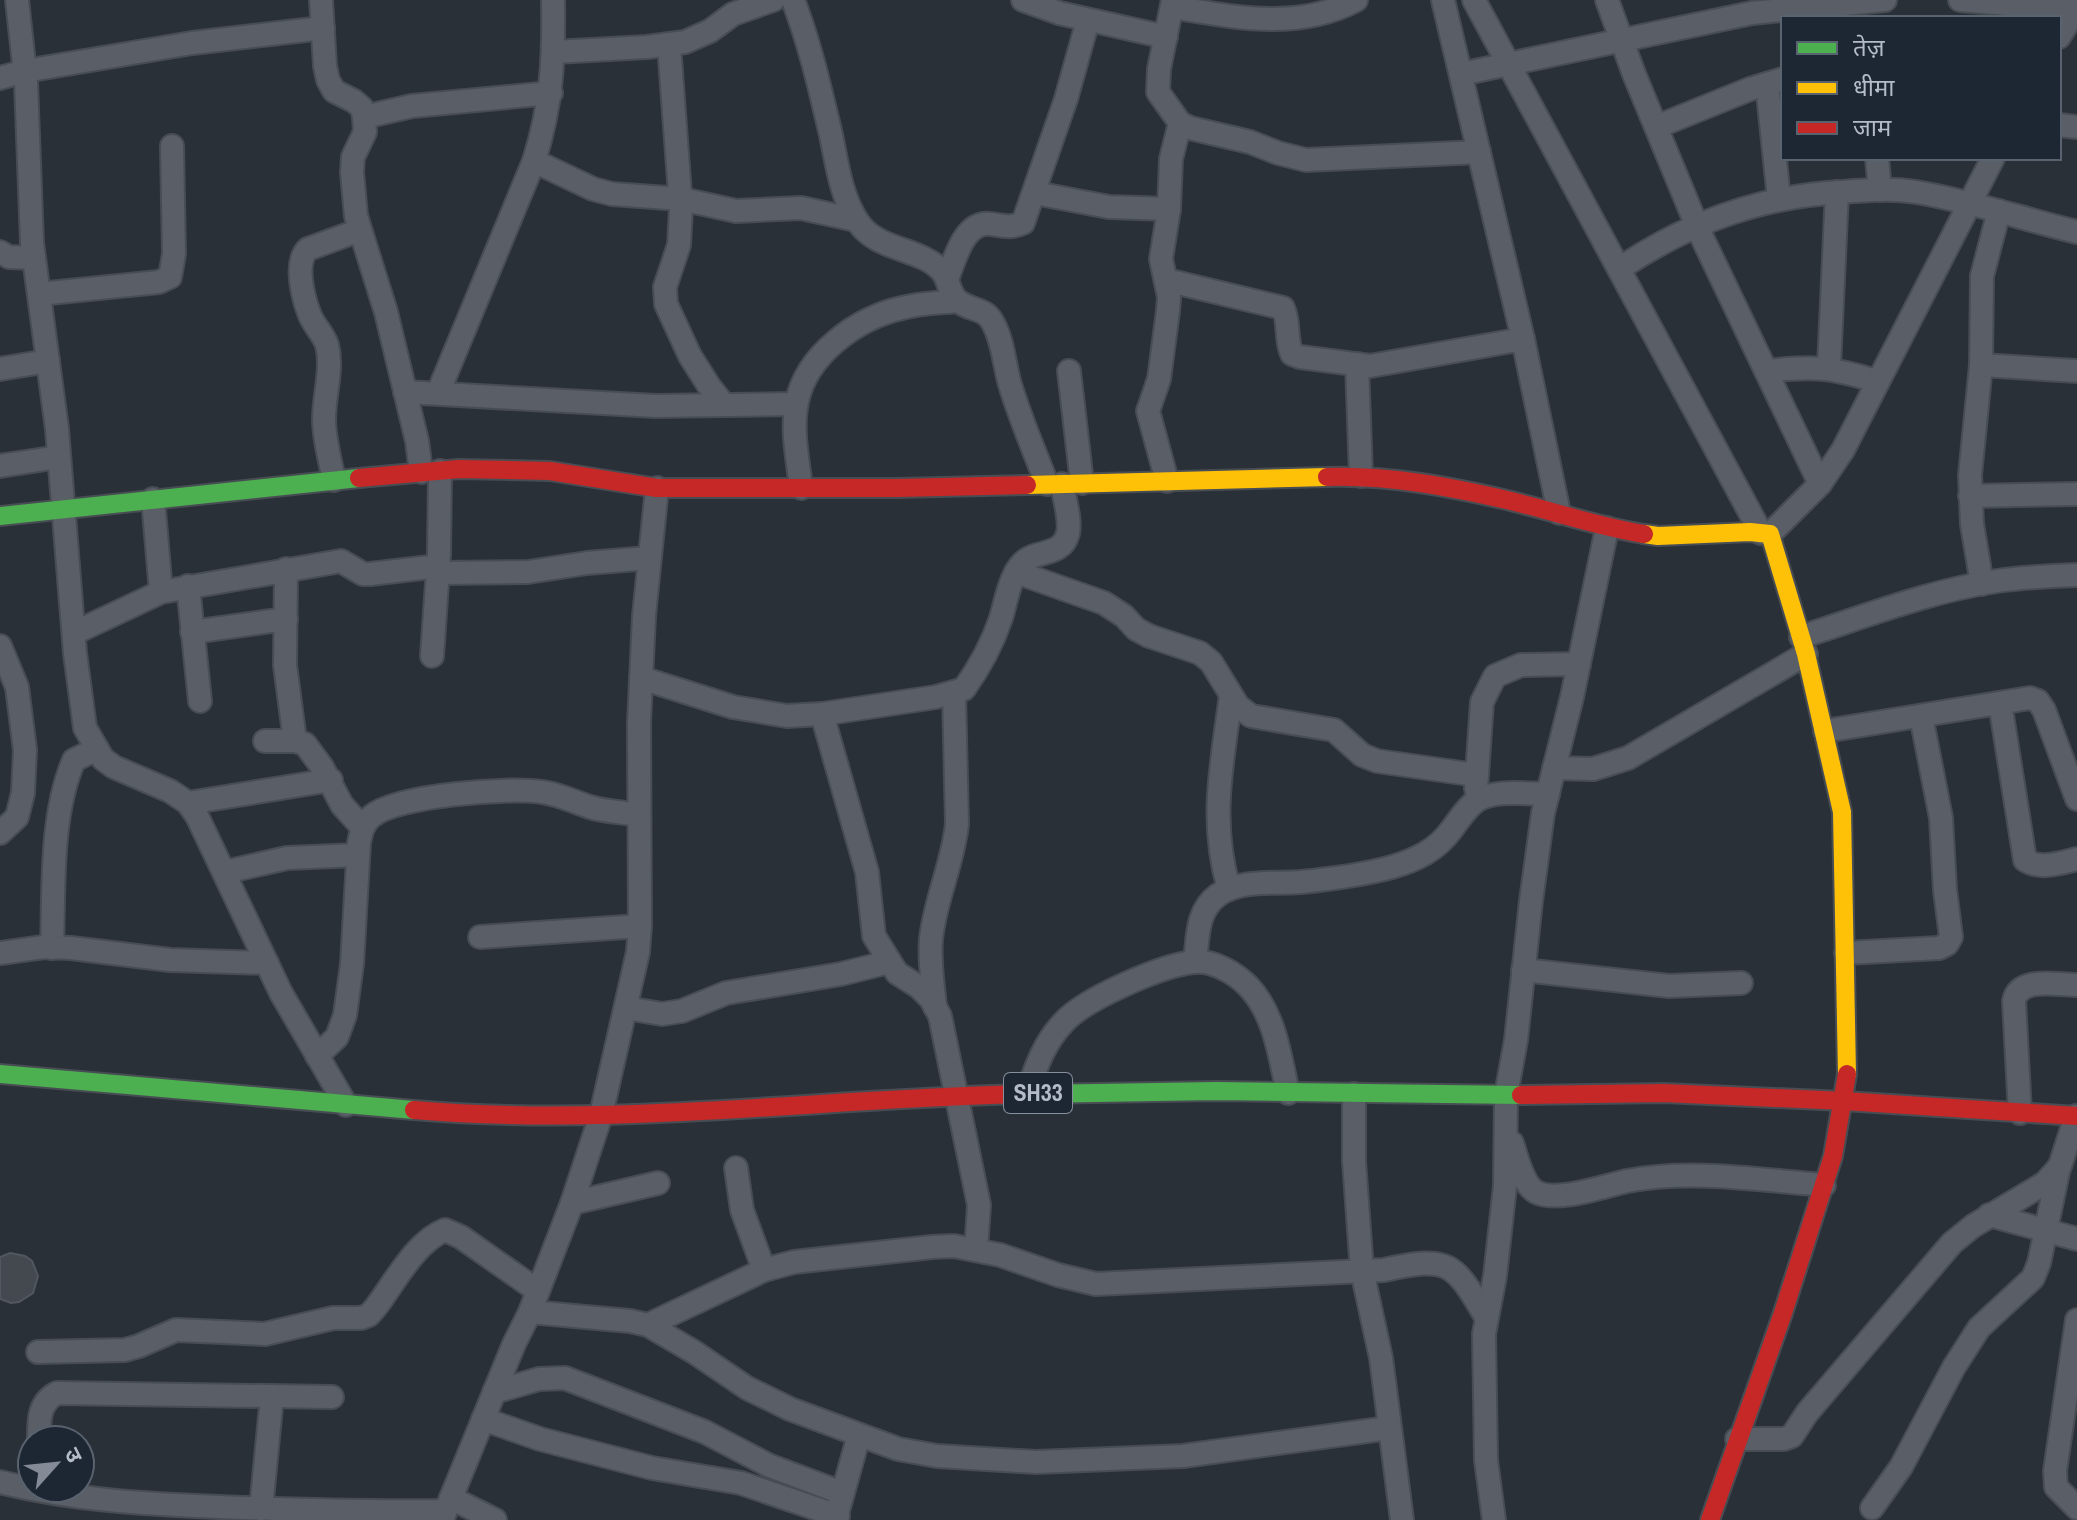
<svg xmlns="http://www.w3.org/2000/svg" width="2077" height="1520" font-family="'Archivo Narrow','Noto Sans Devanagari',sans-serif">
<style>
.building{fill:#444950;stroke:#52575f;stroke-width:2}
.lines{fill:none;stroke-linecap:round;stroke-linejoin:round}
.street-casing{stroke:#484c53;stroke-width:26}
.fast-casing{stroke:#484c53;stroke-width:22}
.slow-casing{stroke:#484c53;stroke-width:22}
.jam-casing{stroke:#484c53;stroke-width:22}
.street{stroke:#5a5e66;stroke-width:22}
.fast{stroke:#4caf50;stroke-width:18}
.slow{stroke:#ffc107;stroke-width:18}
.jam{stroke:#c62828;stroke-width:18}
.labels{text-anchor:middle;stroke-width:6;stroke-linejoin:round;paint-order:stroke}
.shield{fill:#1d2633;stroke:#878f9c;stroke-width:2}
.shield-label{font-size:24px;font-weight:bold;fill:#b4bcc9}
</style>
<rect width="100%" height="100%" fill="#2a3038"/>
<path class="building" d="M10,1253l15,3 7,5 6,15 -5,17 -14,9 -8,1 -11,-4v-42z"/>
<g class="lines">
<defs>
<g id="street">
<path d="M17,0l9,82 6,161 25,186 18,224 10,75 18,31 11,8 56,24 18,12 9,13 84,177 65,112"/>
<path d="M321,0l4,66 3,14 6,11 20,10 8,7 2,9 1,15 -12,25 -1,15 4,44 30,96 31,129 4,31"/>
<path d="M793,0c17,44 27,89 38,135 6,29 10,62 27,87 19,29 60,25 83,48 9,10 7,23 17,31 12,10 27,6 35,22 10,18 11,39 16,58 10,35 25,69 38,103"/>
<path d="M1023,0l36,13 107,24"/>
<path d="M1173,0l-14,69 -1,23 22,31 10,5 60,14 28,11 28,7 173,-8"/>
<path d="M1443,0l80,339 36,174"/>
<path d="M1474,0l287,533"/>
<path d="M1607,0l27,74 65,157 121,253"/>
<path d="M1960,0l116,10"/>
<path d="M1172,7c61,10 126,24 184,-7"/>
<path d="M2059,37l18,-29"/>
<path d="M669,45l12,163 -2,37 -14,42 1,17 24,52 19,30 15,19"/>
<path d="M554,52l93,-5 38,-5 25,-11 23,-17 40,-14"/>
<path d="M1461,74l291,-61 133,-13"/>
<path d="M0,78l25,-7 167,-28 131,-15"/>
<path d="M1767,84l12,115"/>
<path d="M364,117l48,-11 139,-13"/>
<path d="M2059,125l18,2"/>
<path d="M1656,127l94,-38 33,-10"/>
<path d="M1877,158l3,32"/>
<path d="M534,161l59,28 19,5 69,5 55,12 65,-3 55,12"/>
<path d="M1035,193l74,14 60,2"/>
<path d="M0,252l9,5 25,1"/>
<path d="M1619,269c68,-46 141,-73 223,-77 25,-2 49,-4 74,0 55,9 107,27 161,40"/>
<path d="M947,279c8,-20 17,-59 44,-55 12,2 21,4 32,-1l43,-124 22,-79"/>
<path d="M1166,280l117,28c7,14 2,31 9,46l8,3 70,9 153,-27"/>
<path d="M39,294l120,-12 11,-5 4,-23 -2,-108"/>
<path d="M1357,364l4,112"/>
<path d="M1981,365l96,6"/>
<path d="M1829,367l8,-175"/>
<path d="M0,369l48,-8"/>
<path d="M1069,371l13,112"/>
<path d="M1766,371c48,-5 64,-4 110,10"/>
<path d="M405,392l251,14 140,-2"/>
<path d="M438,393l96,-232c18,-58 20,-101 19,-161"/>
<path d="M0,466l59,-9"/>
<path d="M334,480c-4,-20 -10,-41 -10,-61 0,-24 9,-50 3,-74 -4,-12 -14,-20 -18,-32 -6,-16 -15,-51 -1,-64l52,-19"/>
<path d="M1167,481l-19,-70 11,-32 9,-68 1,-14 -8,-38 8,-50 2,-50 9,-36"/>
<path d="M801,488c-3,-28 -10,-58 -4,-86 9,-47 60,-84 105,-94 18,-5 37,-5 55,-7"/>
<path d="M1970,496l107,-2"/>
<path d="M153,499l8,93"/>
<path d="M1770,534l50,-50 23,-34 150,-292"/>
<path d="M286,569l-1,96 10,76"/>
<path d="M1016,572l88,31 20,13 12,13 13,7 51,17 11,9 27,44 13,10 83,14 28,25 15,6 99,14"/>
<path d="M438,573l90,-1 59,-9 62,-5"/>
<path d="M1982,584l-10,-60 -2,-49 11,-110 1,-89 17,-65"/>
<path d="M188,586l12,115"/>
<path d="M192,632l94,-13"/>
<path d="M74,633l87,-41 180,-31 22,13h7l69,-8"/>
<path d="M1801,637c65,-21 128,-46 196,-56 26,-4 53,-5 80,-6"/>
<path d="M0,646l17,41 8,63 -2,43 -6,24 -17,16"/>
<path d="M432,656l7,-102 1,-83"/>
<path d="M641,678l92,29 54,9 35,-2 114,-17 28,-8c15,-21 29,-47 37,-71 5,-17 8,-37 19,-52 12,-18 42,-7 48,-33 3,-14 -4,-35 -6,-49"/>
<path d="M2000,703l25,157c15,10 35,3 52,-1"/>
<path d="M822,714l45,158 7,64 23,37 22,14 12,12 9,17 39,189 -3,45"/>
<path d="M1825,731l205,-33 8,3 6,9 33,89"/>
<path d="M265,741h30l10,3 17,23 20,38 20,22"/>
<path d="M1554,768l39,1 35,-11 178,-104"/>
<path d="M1476,789l6,-87 13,-26 26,-11 58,-1"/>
<path d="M188,803l143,-23"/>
<path d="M225,872l62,-14 71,-3"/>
<path d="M1229,889c-20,-69 -7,-125 2,-194"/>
<path d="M480,937l160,-11"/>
<path d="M52,948c2,-59 -2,-133 22,-188l23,-11"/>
<path d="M0,953l44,-6 27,1 99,12 97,3"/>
<path d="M1846,953l93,-5 8,-4 4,-7 -6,-47 -4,-72 -20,-102"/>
<path d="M1195,962c3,-24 1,-51 23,-67 23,-16 56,-11 83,-13 30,-3 62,-7 91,-15 24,-7 45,-17 60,-38 7,-9 14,-21 24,-28 19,-12 50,-7 72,-7"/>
<path d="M1523,970l146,16 72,-3"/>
<path d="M935,1007c-2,-22 -6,-45 -4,-68 4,-39 22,-76 26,-115l-3,-131"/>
<path d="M626,1008l36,6 20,-3 44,-18 115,-19 48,-12"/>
<path d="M317,1056l20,-19 8,-22 7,-51 7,-121c2,-11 4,-20 13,-27 26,-21 137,-29 170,-24 17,2 32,10 48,15 16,5 33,5 49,8"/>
<path d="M1027,1093c9,-26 17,-50 36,-70 21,-24 99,-58 131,-61 19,-2 41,11 54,24 27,28 32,71 40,107"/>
<path d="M1354,1094v67l8,110 19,87 21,162"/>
<path d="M2020,1113l-6,-112c5,-25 43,-16 63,-16"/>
<path d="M1512,1143c5,14 10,41 24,49 21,11 68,-6 91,-11 63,-12 133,-1 197,4"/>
<path d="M736,1168l6,42 22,60"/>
<path d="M572,1203l86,-20"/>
<path d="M1989,1215l88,24"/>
<path d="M530,1312l100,9 18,4 46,27 53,36 43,21 108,40 39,7 99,6 147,-6 206,-28"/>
<path d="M2077,1320l-22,151 1,16 21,21"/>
<path d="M648,1325l116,-55 30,-8 138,-15 22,-1 46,9 58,20 38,9 288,-14c65,-14 69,-9 102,47"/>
<path d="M38,1352l87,-2 14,-4 37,-16 89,4 68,-16h28l8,-3 7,-8c19,-25 39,-65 69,-77l16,7 77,54"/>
<path d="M494,1392l45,-13 26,-1 140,54 65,34 72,27"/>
<path d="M483,1419l57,20 112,29 89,15 97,33"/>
<path d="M1737,1439h47l8,-3 15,-23 145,-170 21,-17 72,-43 15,-17 16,-50"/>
<path d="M39,1440c0,-19 -1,-37 18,-47l275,4"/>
<path d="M0,1482c72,18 145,22 219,25 75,3 151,5 226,4"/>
<path d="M451,1498l44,22"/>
<path d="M839,1507l20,-72"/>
<path d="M1872,1508l29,-41 53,-100 25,-39 54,-50 6,-15 20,-96"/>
<path d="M261,1509l11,-113"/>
<path d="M442,1520l72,-176 16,-32 42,-109 29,-88 37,-163 2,-26 -1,-203 5,-107 13,-128"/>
<path d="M1494,1520l-8,-60 -2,-126 11,-58 10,-90 1,-91 10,-55 15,-139 12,-88 29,-116 35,-169"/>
</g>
<g id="fast">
<path d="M0,516l359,-38"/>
<path d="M0,1074l414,36"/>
<path d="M1036,1094l180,-3 305,4"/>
</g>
<g id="slow">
<path d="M1027,485l300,-8"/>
<path d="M1644,534l14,2 92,-4 20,2 36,120 36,158 5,262"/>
</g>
<g id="jam">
<path d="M1327,477c62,-2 125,10 184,24 45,11 88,26 133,33"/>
<path d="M359,478l100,-9 91,2 107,17h240l130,-3"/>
<path d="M1521,1095l143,-2 180,8 233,15"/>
<path d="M414,1110c207,18 415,-13 622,-16"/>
<path d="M1710,1520l73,-207 50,-157 14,-82"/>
</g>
</defs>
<use href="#street" class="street-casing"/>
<use href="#fast" class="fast-casing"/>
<use href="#slow" class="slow-casing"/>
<use href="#jam" class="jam-casing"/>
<use href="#street" class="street"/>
<use href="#fast" class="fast"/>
<use href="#slow" class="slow"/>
<use href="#jam" class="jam"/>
</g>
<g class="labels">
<rect class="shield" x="1004" y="1073" width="68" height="40" rx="6"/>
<g class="shield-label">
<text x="1038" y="1101">SH33</text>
</g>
</g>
<rect x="1781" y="16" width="280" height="144" fill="#1d2633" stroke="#59626f" stroke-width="2"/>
<rect x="1797" y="42" width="40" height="12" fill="#4caf50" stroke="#59626f" stroke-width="2"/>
<text x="1853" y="56" font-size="24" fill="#b4bcc9">तेज़</text>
<rect x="1797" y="82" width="40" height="12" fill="#ffc107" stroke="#59626f" stroke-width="2"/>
<text x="1853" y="96" font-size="24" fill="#b4bcc9">धीमा</text>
<rect x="1797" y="122" width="40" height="12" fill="#c62828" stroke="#59626f" stroke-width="2"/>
<text x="1853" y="136" font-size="24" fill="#b4bcc9">जाम</text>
<g transform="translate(56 1464) rotate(63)"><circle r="38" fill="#1d2633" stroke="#59626f" stroke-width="2"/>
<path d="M0-6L14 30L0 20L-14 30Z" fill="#848b96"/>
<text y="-12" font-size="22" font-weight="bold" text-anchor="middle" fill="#b4bcc9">उ</text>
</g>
</svg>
